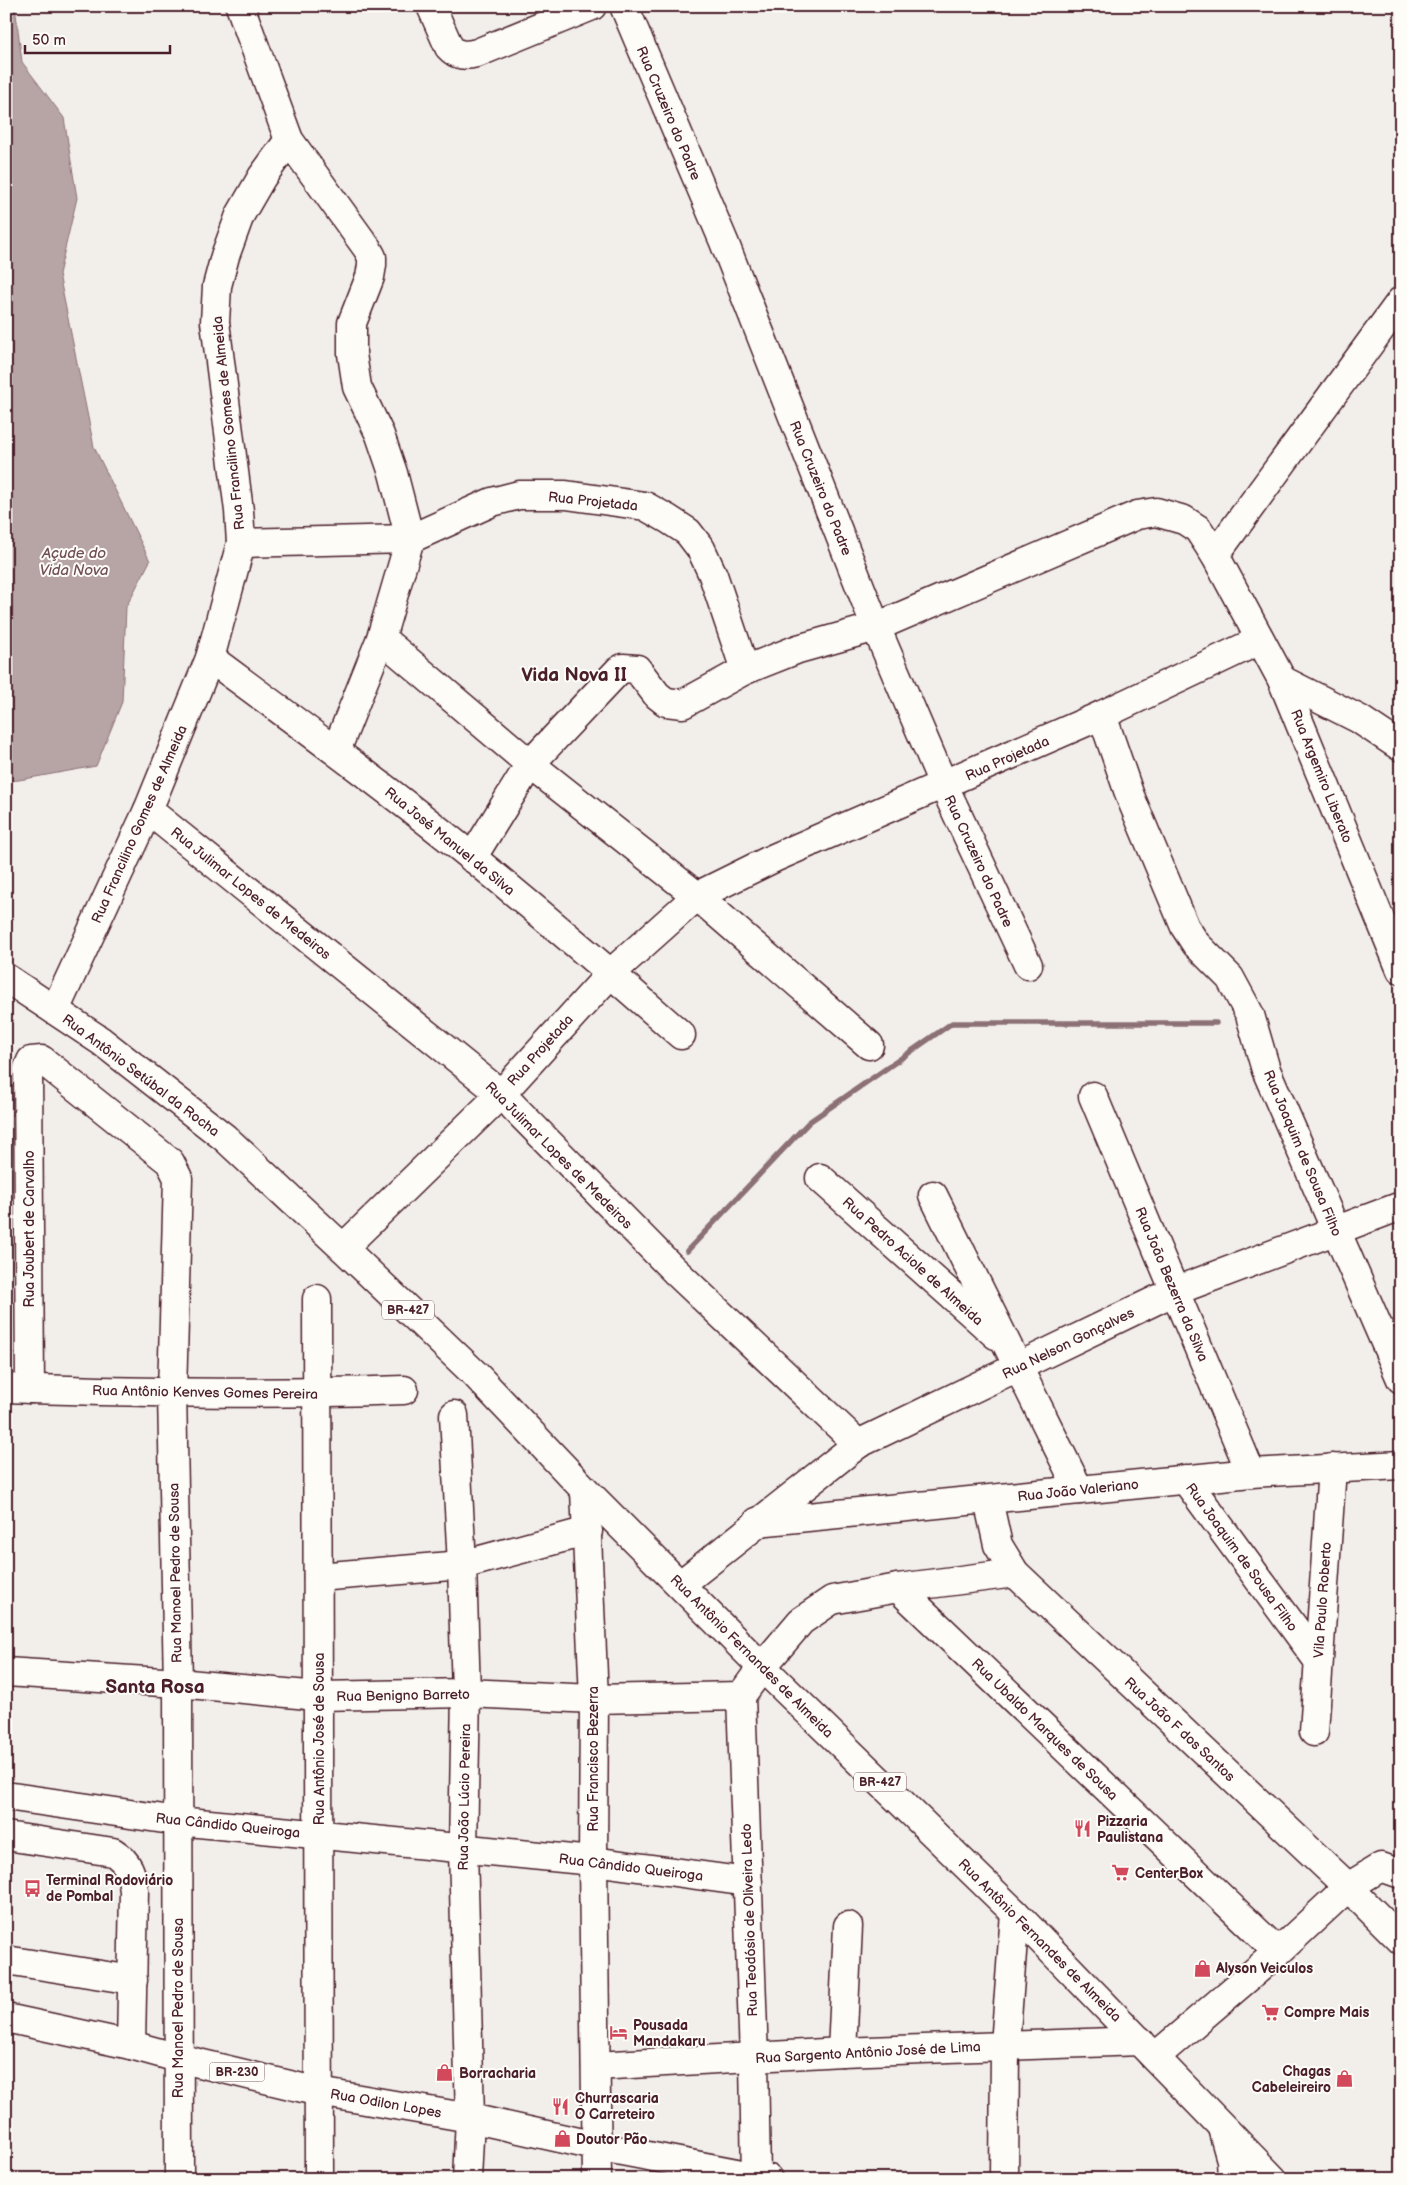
<svg xmlns="http://www.w3.org/2000/svg" width="1407" height="2185" font-family="'Balsamiq Sans',sans-serif">
<style>
.water{fill:#b7a5a6;stroke:#8b6f75}
.lines{fill:none;stroke-linecap:round;stroke-linejoin:round}
.stream{stroke:#8b6f75;stroke-width:5.5}
.minor-casing{stroke:#4a1f2b;stroke-width:31}
.highway-casing{stroke:#4a1f2b;stroke-width:31}
.minor{stroke:#fdfcf7;stroke-width:28}
.highway{stroke:#fdfcf7;stroke-width:28}
.labels{text-anchor:middle;stroke-width:4;stroke-linejoin:round;paint-order:stroke}
.shield{fill:#fdfcf7;stroke:#806168;stroke-width:1}
.shield-label{font-size:12px;font-weight:bold;fill:#4a1f2b}
.street-label{font-size:14px;fill:#4a1f2b;stroke:#fdfcf7}
.poi-label{font-size:14px;font-weight:bold;fill:#4a1f2b;stroke:#fdfcf7;text-anchor:start}
.water-label{font-size:15px;font-style:italic;fill:#704e56;stroke:#fdfcf7}
.district-label{font-size:19px;font-weight:bold;fill:#4a1f2b;stroke:#fdfcf7}
</style>
<rect width="100%" height="100%" fill="#f2efeb"/>
<filter id="ink" filterUnits="userSpaceOnUse"><feTurbulence type="fractalNoise" baseFrequency=".02" numOctaves="2"/><feDisplacementMap in="SourceGraphic" scale="10" xChannelSelector="R" yChannelSelector="G"/><feConvolveMatrix kernelMatrix="1 2 1 2 8 2 1 2 1" color-interpolation-filters="sRGB"/></filter>
<g filter="url(#ink)">
<path class="water" d="M6,6h9l7,56 42,56 13,80 -18,76 35,173 56,114 -24,46 -4,95 -26,64 -77,14 -13,1z"/>
<g class="lines">
<path class="stream" d="M687,1251l122,-129 143,-99h264"/>
<defs>
<g id="minor">
<path d="M240,6l49,134 78,108 5,9v8l-2,12 -18,46v31l5,33 23,48 13,38 17,66 -29,99 -45,113"/>
<path d="M431,6l18,41c8,9 16,9 28,6l115,-47"/>
<path d="M624,6l100,236 152,385 68,159 84,179"/>
<path d="M241,543l169,-4 82,-37 27,-7h47l79,11 23,13 20,13 13,17 12,26 32,95"/>
<path d="M1215,555l186,-254"/>
<path d="M381,638l149,126 167,132 172,149"/>
<path d="M210,658c89,66 178,131 263,200 71,58 140,117 208,177"/>
<path d="M1282,680l77,39 42,28"/>
<path d="M1102,715l28,81 55,131 11,17 34,34 20,37 16,55 135,309"/>
<path d="M148,810l353,284 174,177 183,173"/>
<path d="M472,858l58,-94 88,-93 5,-3 14,1 20,26 9,7 17,2 62,-34 53,-21 78,-22 261,-112 19,-3 28,8 14,9 17,26 67,125 119,290"/>
<path d="M55,1010l93,-200 62,-152 31,-115 -2,-32 -24,-189 2,-36 8,-30 15,-41 22,-38 27,-37"/>
<path d="M1093,1096l158,377"/>
<path d="M820,1178l176,157"/>
<path d="M933,1195l146,295"/>
<path d="M343,1248l158,-154 110,-121 86,-77 77,-38 328,-143 158,-75"/>
<path d="M317,1299l2,880"/>
<path d="M6,1388c133,5 265,7 398,2"/>
<path d="M30,1389l-2,-321 3,-7 11,-1 128,102 8,16 -6,215 6,290 1,496"/>
<path d="M454,1415l8,150 4,128 -3,156 7,269 -3,61"/>
<path d="M1185,1479l132,180"/>
<path d="M585,1490l9,209 -1,162 4,318"/>
<path d="M988,1500l10,45 17,28 333,314 53,53"/>
<path d="M757,1522l494,-49 150,-8"/>
<path d="M318,1577l144,-12 126,-34"/>
<path d="M681,1584l177,-140 317,-153 226,-85"/>
<path d="M898,1588l380,364"/>
<path d="M6,1672l172,11 141,13 147,-3 128,6 147,-3"/>
<path d="M1314,1732l18,-264"/>
<path d="M6,1796l172,25 415,40 155,21"/>
<path d="M6,1836l107,16c16,10 19,22 21,39l-3,154"/>
<path d="M6,1960l127,20"/>
<path d="M842,2052l6,-126"/>
<path d="M1155,2057l123,-105 70,-65 33,-20 20,7"/>
<path d="M596,2066l246,-14 298,-11"/>
<path d="M756,2179l-2,-121 -13,-362 21,-29 39,-46 31,-21 66,-12 117,-15"/>
<path d="M1004,2179l1,-134 10,-132"/>
</g>
<g id="highway">
<path d="M6,978l95,63 124,97 118,110 132,126 110,116 177,177 253,246 258,266"/>
<path d="M6,2018l125,27 47,13 141,34 151,26 126,28 172,33"/>
<path d="M1222,2128l9,32 1,19"/>
</g>
</defs>
<use href="#minor" class="minor-casing"/>
<use href="#highway" class="highway-casing"/>
<use href="#minor" class="minor"/>
<use href="#highway" class="highway"/>
</g>
</g>
<defs>
<symbol id="restaurant-bare" viewBox="-9 -9 18 18"><path d="M-5-6h1v4h1v-4h1v4h1v-4h1v5L-1.5 .5V6h-2V.5L-5-1ZM5-6V6H3V1.5H1.5Q1.5-4 5-6Z" fill="#d1495b" stroke="#fdfcf7" stroke-width="2.5" paint-order="stroke"/></symbol>
<symbol id="supermarket-bare" viewBox="-9 -9 18 18"><path d="M-6-5.5h2.5l.6 2H6L4.5 2H-2.5L-4.4-4H-6ZM-1.5 3.2a1.3 1.3 0 1 0 .1 0ZM3 3.2a1.3 1.3 0 1 0 .1 0Z" fill="#d1495b" stroke="#fdfcf7" stroke-width="2.5" paint-order="stroke"/></symbol>
<symbol id="bus-bare" viewBox="-9 -9 18 18"><path d="M-5-6H5V4H4V6H2V4H-2V6H-4V4H-5ZM-3.5-4V0h7V-4ZM-3.5 1.2v1.5H-2V1.2ZM2 1.2v1.5H3.5V1.2Z" fill="#d1495b" stroke="#fdfcf7" stroke-width="2.5" paint-order="stroke"/></symbol>
<symbol id="shop-bare" viewBox="-9 -9 18 18"><path d="M-5-2.5h2.3a2.7 3.5 0 0 1 5.4 0H5L5.5 6h-11ZM-1.5-2.5h3a1.5 2.3 0 0 0-3 0Z" fill="#d1495b" stroke="#fdfcf7" stroke-width="2.5" paint-order="stroke"/></symbol>
<symbol id="hotel-bare" viewBox="-9 -9 18 18"><path d="M-6-4.5h1.5V1H6V5H4.5V3h-9V5H-6ZM-4 0a1.8 1.8 0 1 1 3.6 0ZM.5 0V-2.5h3Q6-2.5 6 0Z" fill="#d1495b" stroke="#fdfcf7" stroke-width="2.5" paint-order="stroke"/></symbol>
</defs>
<g fill-rule="evenodd">
<use href="#restaurant-bare" x="1070" y="1816" width="25" height="25"/>
<use href="#supermarket-bare" x="1108" y="1860" width="25" height="25"/>
<use href="#bus-bare" x="20" y="1876" width="25" height="25"/>
<use href="#shop-bare" x="1190" y="1956" width="25" height="25"/>
<use href="#supermarket-bare" x="1258" y="2000" width="25" height="25"/>
<use href="#hotel-bare" x="606" y="2020" width="25" height="25"/>
<use href="#shop-bare" x="432" y="2060" width="25" height="25"/>
<use href="#shop-bare" x="1332" y="2066" width="25" height="25"/>
<use href="#restaurant-bare" x="548" y="2094" width="25" height="25"/>
<use href="#shop-bare" x="550" y="2126" width="25" height="25"/>
</g>
<g class="labels">
<g class="shield">
<rect x="382" y="1300.5" width="52" height="19" rx="4"/>
<rect x="854" y="1772.5" width="52" height="19" rx="4"/>
<rect x="209.5" y="2062.5" width="55" height="19" rx="4"/>
</g>
<g class="shield-label">
<text x="408" y="1314">BR-427</text>
<text x="880" y="1786">BR-427</text>
<text x="237" y="2076">BR-230</text>
</g>
<g class="street-label">
<text transform="translate(669 113) rotate(67)" y="5">Rua Cruzeiro do Padre</text>
<text transform="translate(228 423) rotate(-96)" y="5">Rua Francilino Gomes de Almeida</text>
<text transform="translate(821 488) rotate(68)" y="5">Rua Cruzeiro do Padre</text>
<text transform="translate(593 501) rotate(6)" y="5">Rua Projetada</text>
<text transform="translate(1007 758) rotate(-24)" y="5">Rua Projetada</text>
<text transform="translate(1322 776) rotate(68)" y="5">Rua Argemiro Liberato</text>
<text transform="translate(139 824) rotate(-66)" y="5">Rua Francilino Gomes de Almeida</text>
<text transform="translate(450 841) rotate(39)" y="5">Rua José Manuel da Silva</text>
<text transform="translate(979 861) rotate(65)" y="5">Rua Cruzeiro do Padre</text>
<text transform="translate(251 893) rotate(39)" y="5">Rua Julimar Lopes de Medeiros</text>
<text transform="translate(540 1050) rotate(-48)" y="5">Rua Projetada</text>
<text transform="translate(141 1075) rotate(37)" y="5">Rua Antônio Setúbal da Rocha</text>
<text transform="translate(1303 1153) rotate(67)" y="5">Rua Joaquim de Sousa Filho</text>
<text transform="translate(559 1155) rotate(45)" y="5">Rua Julimar Lopes de Medeiros</text>
<text transform="translate(29 1229) rotate(-90)" y="5">Rua Joubert de Carvalho</text>
<text transform="translate(913 1261) rotate(42)" y="5">Rua Pedro Aciole de Almeida</text>
<text transform="translate(1172 1284) rotate(67)" y="5">Rua Joāo Bezerra da Silva</text>
<text transform="translate(1068 1343) rotate(-26)" y="5">Rua Nelson Gonçalves</text>
<text transform="translate(205 1392) rotate(1)" y="5">Rua Antônio Kenves Gomes Pereira</text>
<text transform="translate(1078 1490) rotate(-6)" y="5">Rua João Valeriano</text>
<text transform="translate(1242 1557) rotate(54)" y="5">Rua Joaquim de Sousa Filho</text>
<text transform="translate(175 1573) rotate(-91)" y="5">Rua Manoel Pedro de Sousa</text>
<text transform="translate(1322 1600) rotate(-86)" y="5">Vila Paulo Roberto</text>
<text transform="translate(752 1656) rotate(45)" y="5">Rua Antônio Fernandes de Almeida</text>
<text transform="translate(403 1695) rotate(-1)" y="5">Rua Benigno Barreto</text>
<text transform="translate(1045 1729) rotate(44)" y="5">Rua Ubaldo Marques de Sousa</text>
<text transform="translate(1180 1729) rotate(43)" y="5">Rua João F dos Santos</text>
<text transform="translate(319 1739) rotate(-90)" y="5">Rua Antônio José de Sousa</text>
<text transform="translate(593 1759) rotate(-90)" y="5">Rua Francisco Bezerra</text>
<text transform="translate(464 1797) rotate(-89)" y="5">Rua João Lúcio Pereira</text>
<text transform="translate(228 1825) rotate(6)" y="5">Rua Cândido Queiroga</text>
<text transform="translate(631 1867) rotate(7)" y="5">Rua Cândido Queiroga</text>
<text transform="translate(749 1920) rotate(-92)" y="5">Rua Teodósio de Oliveira Ledo</text>
<text transform="translate(1040 1940) rotate(45)" y="5">Rua Antônio Fernandes de Almeida</text>
<text transform="translate(178 2008) rotate(-90)" y="5">Rua Manoel Pedro de Sousa</text>
<text transform="translate(868 2052) rotate(-3)" y="5">Rua Sargento Antônio José de Lima</text>
<text transform="translate(386 2103) rotate(10)" y="5">Rua Odilon Lopes</text>
</g>
<g class="poi-label">
<text x="1097" y="1826">Pizzaria<tspan x="1097" dy="16">Paulistana</tspan></text>
<text x="1135" y="1878">CenterBox</text>
<text x="46" y="1885">Terminal Rodoviário<tspan x="46" dy="16">de Pombal</tspan></text>
<text x="1216" y="1973">Alyson Veiculos</text>
<text x="1284" y="2017">Compre Mais</text>
<text x="633" y="2030">Pousada<tspan x="633" dy="16">Mandakaru</tspan></text>
<text x="1331" y="2076" text-anchor="end">Chagas<tspan x="1331" dy="16">Cabeleireiro</tspan></text>
<text x="459" y="2078">Borracharia</text>
<text x="575" y="2103">Churrascaria<tspan x="575" dy="16">O Carreteiro</tspan></text>
<text x="576" y="2144">Doutor Pão</text>
</g>
<g class="water-label">
<text x="74" y="558">Açude do<tspan x="74" dy="17">Vida Nova</tspan></text>
</g>
<g class="district-label">
<text x="574" y="681">Vida Nova II</text>
<text x="155" y="1693">Santa Rosa</text>
</g>
</g>
<rect width="1407" height="2185" fill="none" stroke="#fdfcf7" stroke-width="25"/>
<rect x="12" y="12" width="1382" height="2160" fill="none" stroke="#4a1f2b" stroke-width="2" filter="url(#ink)"/>
<path d="M25 45v8h145v-8" fill="none" stroke="#4a1f2b" stroke-width="2.5"/>
<text x="32" y="45" font-size="15" fill="#4a1f2b" stroke="#fdfcf7" stroke-width="4" paint-order="stroke">50 m</text>
</svg>
